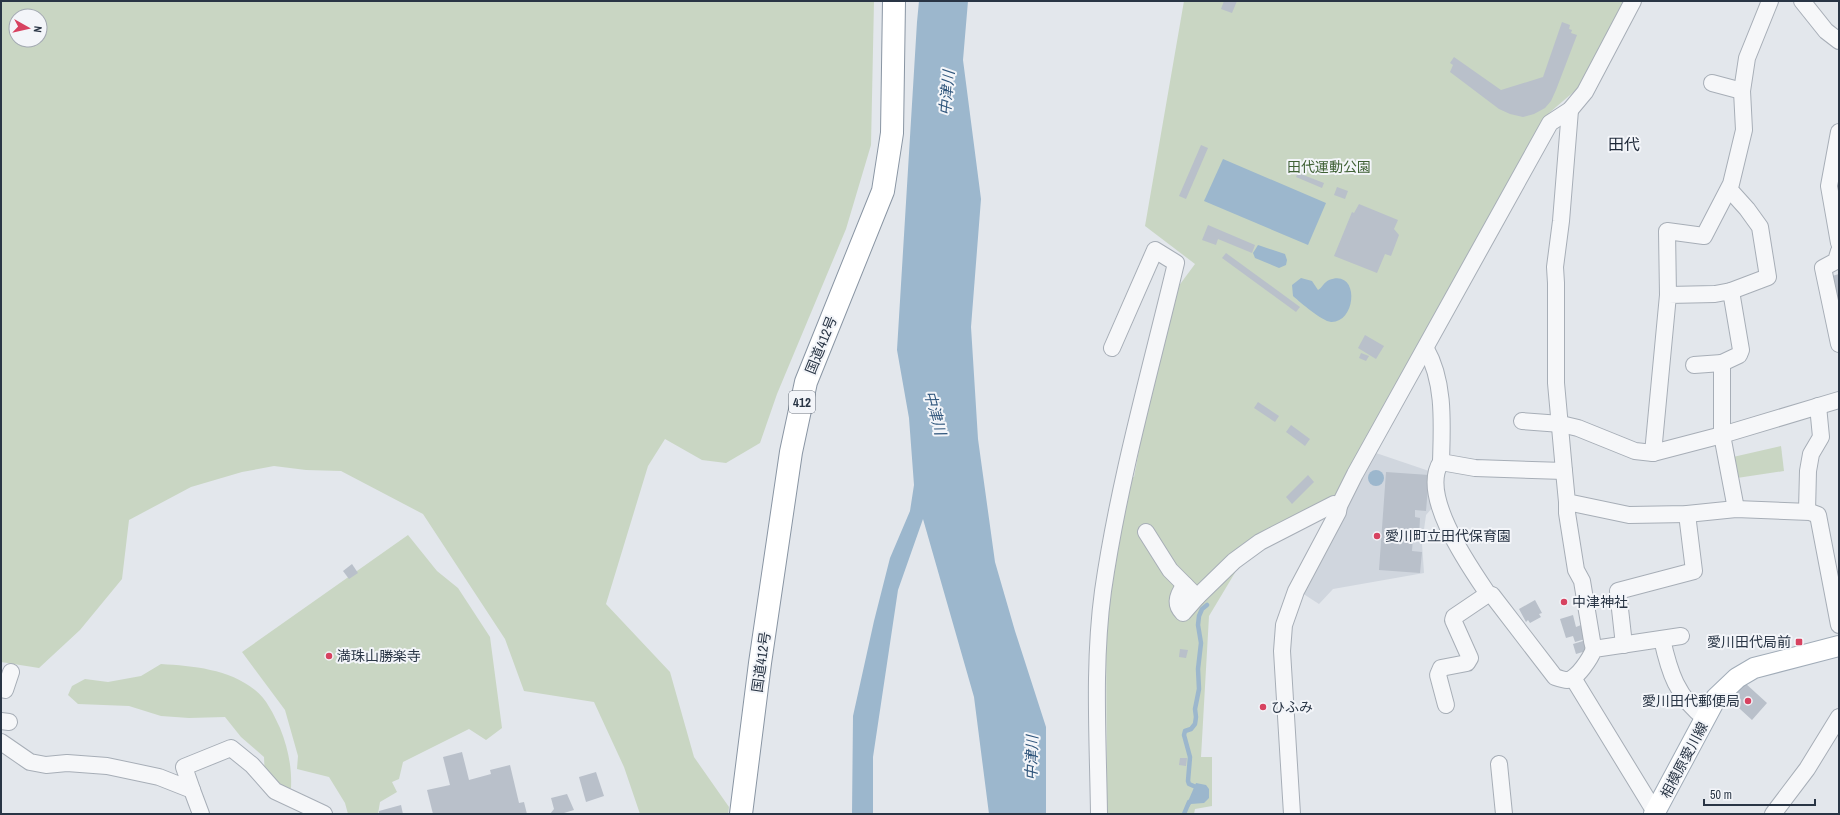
<svg xmlns="http://www.w3.org/2000/svg" width="1840" height="815" font-family="'Archivo Narrow','Noto Sans JP',sans-serif">
<style>
.built{fill:#d0d6de}
.green{fill:#c9d6c3;fill-rule:evenodd}
.water{fill:#9cb7cd}
.lines{fill:none;stroke-linecap:round;stroke-linejoin:round}
.stream{stroke:#9cb7cd;stroke-width:4.5}
.building{fill:#b9c0ca}
.minor-casing{stroke:#a7aeb7;stroke-width:18}
.major-casing{stroke:#a1acb8;stroke-width:22}
.highway-casing{stroke:#8995a3;stroke-width:24}
.minor{stroke:#f6f7f9;stroke-width:16}
.major{stroke:#fff;stroke-width:20}
.highway{stroke:#fff;stroke-width:22}
.poi-dot{fill:#d74260;stroke:#f3f5f9;stroke-width:1.5}
.labels{text-anchor:middle;stroke-width:4;stroke-linejoin:round;paint-order:stroke}
.shield{fill:#f3f5f9;stroke:#666f7b;stroke-width:1}
.shield-label{font-size:13px;font-weight:bold;fill:#293545}
.park-label{font-size:14px;fill:#406236;stroke:#f3f5f9}
.street-label{font-size:14px;fill:#293545;stroke:#f3f5f9}
.poi-label{font-size:14px;fill:#293545;stroke:#f3f5f9;text-anchor:start}
.water-label{font-size:15px;font-style:italic;fill:#30567c;stroke:#f3f5f9}
.quarter-label{font-size:16px;fill:#1b2636;stroke:#f3f5f9}
</style>
<rect width="100%" height="100%" fill="#e3e7ec"/>
<path class="built" d="M1376,453l56,19v36l-6,7 -4,29 2,29 -91,16 -14,15 -17,-11z"/>
<g class="green">
<path d="M1,1h873l-3,144 -25,84 -69,165 -17,49 -34,20 -24,-3 -37,-21 -17,27 -42,138 64,68 24,85 35,50 -1,7h-88l-16,-47 -30,-65 -70,-11 -19,-52 -82,-125 -82,-43 -35,-1 -32,-4 -32,6 -51,15 -62,33 -7,59 -42,51 -41,38 -38,-6zM16,16h24v24h-24z"/>
<path d="M1184,1h441l-42,83 -34,29 -214,386 -93,62 -33,55 -8,141h11v49l-17,3 -1,5h-87l-1,-182 5,-51 20,-104h3l17,-91 27,-99 17,-23 -50,-38z"/>
<path d="M1781,446l3,25 -47,7 -4,-21z"/>
<path d="M408,535l29,36 21,17 32,49 12,91 -16,12 -17,-11 -66,33 -4,17 -7,3 5,10 -17,10 -2,12h-30l-3,-11 -16,-26 -32,-8 1,-13 -13,-46 -43,-58z"/>
<path d="M161,664c32,2 68,5 94,26 11,8 19,25 25,38 8,20 12,39 11,60l-13,2 -13,-11 -1,-22 -23,-20 -16,-20 -36,1 -28,-2 -32,-10 -51,-2 -10,-9 4,-9 13,-7 23,3 33,-6z"/>
</g>
<g class="water">
<path d="M919,1h49l-5,59 18,139 -10,128 7,112 17,123 20,69 31,96v87h-57l-15,-117 -51,-178 -25,71 -25,167v57h-21l1,-98 21,-95 16,-63 20,-47 4,-26 -5,-67 -12,-68 20,-328z"/>
<path d="M1223,159l103,44 -18,42 -104,-44z"/>
<path d="M1258,245l27,9 2,6 -1,5 -7,3 -24,-10 -2,-5z"/>
<path d="M1301,278l11,3 6,9c4,-2 6,-8 11,-10 31,-12 28,43 2,42 -9,-1 -30,-19 -38,-26l-1,-11z"/>
<circle cx="1376" cy="478" r="8"/>
<path d="M1196,783l10,2 3,4v9l-5,5 -13,1 -2,3 -3,-1z"/>
</g>
<g class="lines">
<g class="stream">
<path d="M1196,792v-5l-7,-3 -1,-3 2,-24 -6,-22 1,-4 6,-2 4,-5 1,-7 -1,-8 4,-20 -1,-20 3,-26 -3,-18 1,-9 3,-7 5,-4"/>
<path d="M1184,814l5,-12"/>
</g>
</g>
<g class="building">
<path d="M1224,1h13l-5,12 -11,-4z"/>
<path d="M1562,22l8,3 -1,4 3,1 -1,3 6,2 -21,55 -5,11 -6,7 -11,6 -11,3 -13,-3 -11,-5 -49,-37 3,-7 -3,-2 4,-6 47,33 42,-13z"/>
<path d="M1201,145l7,3 -22,51 -7,-3z"/>
<path d="M1298,173l26,10 -2,5 -26,-11z"/>
<path d="M1337,187l11,4 -3,8 -11,-4z"/>
<path d="M1359,204l39,16 -4,9 5,6 -8,21 -6,-2 -8,19 -43,-17 18,-44 2,1z"/>
<path d="M1208,225l47,20 -3,8 -34,-14 -2,6 -14,-5z"/>
<path d="M1226,253l74,54 -4,5 -74,-54z"/>
<path d="M1839,274v33l-7,-31z"/>
<path d="M1365,335l19,11 -8,13 -18,-11z"/>
<path d="M1361,353l8,3 -3,5 -7,-3z"/>
<path d="M1258,402l21,14 -4,6 -21,-14z"/>
<path d="M1291,425l19,14 -5,7 -19,-14z"/>
<path d="M1386,472l43,3 -3,36 -11,-1v7l5,1 -1,19h-6l-1,14 10,1 -2,21 -41,-3z"/>
<path d="M1308,475l6,7 -22,22 -6,-7z"/>
<path d="M352,564l6,9 -9,6 -6,-8z"/>
<path d="M1535,600l7,13 -3,1 2,3 -11,6 -2,-3 -2,2 -7,-13z"/>
<path d="M1573,615l3,12 5,-2 4,14 -10,3 -2,-6 -7,2 -6,-19z"/>
<path d="M1583,641l3,10 -10,3 -3,-10z"/>
<path d="M1180,649l8,1 -2,8 -7,-1z"/>
<path d="M1745,683l22,20 -15,17 -24,-22 4,-4 2,2z"/>
<path d="M462,752l7,28 22,-6 -1,-4 20,-5 9,38 5,-1 3,12h-94l-6,-24 23,-5 -7,-28z"/>
<path d="M1180,758h7l-1,8 -7,-1z"/>
<path d="M596,772l8,24 -18,6 -7,-25z"/>
<path d="M567,794l7,16 -10,3 1,1h-15l4,-5 -3,-11z"/>
<path d="M401,805l2,9h-24v-3z"/>
</g>
<g class="lines">
<defs>
<g id="minor">
<path d="M1802,1l24,30 13,10"/>
<path d="M1712,83l30,8"/>
<path d="M1839,132l-10,54 10,57"/>
<path d="M1729,189l18,20 13,18 8,50 -37,14"/>
<path d="M1839,251l-3,10 -13,7 16,76"/>
<path d="M1668,295l-1,-64 37,5 27,-52 13,-54 -2,-39 5,-33 23,-57"/>
<path d="M1426,349c19,33 16,76 15,113l34,6 89,3 -8,-88v-100l-1,-16 6,-46 9,-111"/>
<path d="M1694,365l28,-2"/>
<path d="M1522,421l39,3 17,4 57,23 18,2 69,-18 117,-35"/>
<path d="M1653,453l15,-158 47,-1 16,-3 10,59 -2,5 -17,8v72l14,74"/>
<path d="M1441,462c-22,33 28,104 47,132l4,1 63,82c3,1 9,3 12,3 10,0 24,-23 27,-31l87,-13"/>
<path d="M1564,471l3,31 62,13 58,-1 49,-5 74,3 8,3 21,110"/>
<path d="M1567,502v11l9,57 6,11 10,60 2,8"/>
<path d="M1807,511l1,-40 3,-17 10,-17 -3,-31"/>
<path d="M1146,532l24,38 27,27 37,-36 26,-19 74,-38 5,2"/>
<path d="M1185,585c-7,9 -11,19 -2,28l14,-16"/>
<path d="M1662,639c7,32 15,59 44,80"/>
<path d="M1624,645l-6,-54 76,-20 -7,-57"/>
<path d="M1573,678l82,134"/>
<path d="M5,690l6,-18"/>
<path d="M1446,705l-8,-30 3,-7 26,-5 3,-5 -17,-38 1,-3 34,-23"/>
<path d="M1,721l8,1"/>
<path d="M1,742l29,20 16,3 21,-2 40,3 52,11 33,13 9,24"/>
<path d="M1499,764l5,50"/>
<path d="M192,790l-8,-23 47,-19 21,17 23,26 49,23"/>
<path d="M1099,814c-1,-74 -6,-150 4,-223 16,-111 47,-219 73,-328l-21,-13 -43,98"/>
<path d="M1292,814l-10,-163 2,-26 12,-34 42,-79 1,-6 16,-32 195,-351 20,-13 15,-18 48,-91"/>
<path d="M1773,814l34,-45 32,-52"/>
</g>
<path id="major" d="M1654,814l62,-116 21,-20 17,-10 85,-22"/>
<path id="highway" d="M741,814l19,-151 31,-211 15,-70 77,-191 9,-58 2,-132"/>
</defs>
<use href="#minor" class="minor-casing"/>
<use href="#major" class="major-casing"/>
<use href="#highway" class="highway-casing"/>
<use href="#minor" class="minor"/>
<use href="#major" class="major"/>
<use href="#highway" class="highway"/>
</g>
<g class="poi-dot">
<circle cx="1377" cy="536" r="4"/>
<circle cx="1564" cy="602" r="4"/>
<rect x="1795" y="638" width="8" height="8" rx="2"/>
<circle cx="329" cy="656" r="4"/>
<circle cx="1748" cy="701" r="4"/>
<circle cx="1263" cy="707" r="4"/>
</g>
<g class="labels">
<rect class="shield" x="789" y="391" width="26" height="22" rx="3"/>
<g class="shield-label">
<text x="802" y="407">412</text>
</g>
<g class="park-label">
<text x="1329" y="172">田代運動公園</text>
</g>
<g class="street-label">
<text transform="translate(821 345) rotate(-68)" y="5">国道412号</text>
<text transform="translate(761 662) rotate(-82)" y="5">国道412号</text>
<text transform="translate(1684 760) rotate(-62)" y="5">相模原愛川線</text>
</g>
<g class="poi-label">
<text x="1385" y="541">愛川町立田代保育園</text>
<text x="1572" y="607">中津神社</text>
<text x="1791" y="647" text-anchor="end">愛川田代局前</text>
<text x="337" y="661">満珠山勝楽寺</text>
<text x="1740" y="706" text-anchor="end">愛川田代郵便局</text>
<text x="1271" y="712">ひふみ</text>
</g>
<g class="water-label">
<text transform="translate(947 93) rotate(-85)" y="5">中津川</text>
<text transform="translate(935 413) rotate(75)" y="5">中津川</text>
<text transform="translate(1032 758) rotate(-89)" y="5">中津川</text>
</g>
<g class="quarter-label">
<text x="1624" y="150">田代</text>
</g>
</g>
<rect width="1840" height="815" fill="none" stroke="#293545" stroke-width="4"/>
<g transform="translate(28 28) rotate(98)"><circle r="19" fill="#f3f5f9" stroke="#a2a8b1"/>
<path d="M0-3L7 15L0 10L-7 15Z" fill="#d74260"/>
<text y="-6" font-size="11" font-weight="bold" text-anchor="middle" fill="#293545">N</text>
</g>
<path d="M1704 799v6h111v-6" fill="none" stroke="#293545" stroke-width="2"/>
<text x="1710" y="799" font-size="12" fill="#293545" stroke="#f3f5f9" stroke-width="3" paint-order="stroke">50 m</text>
</svg>
